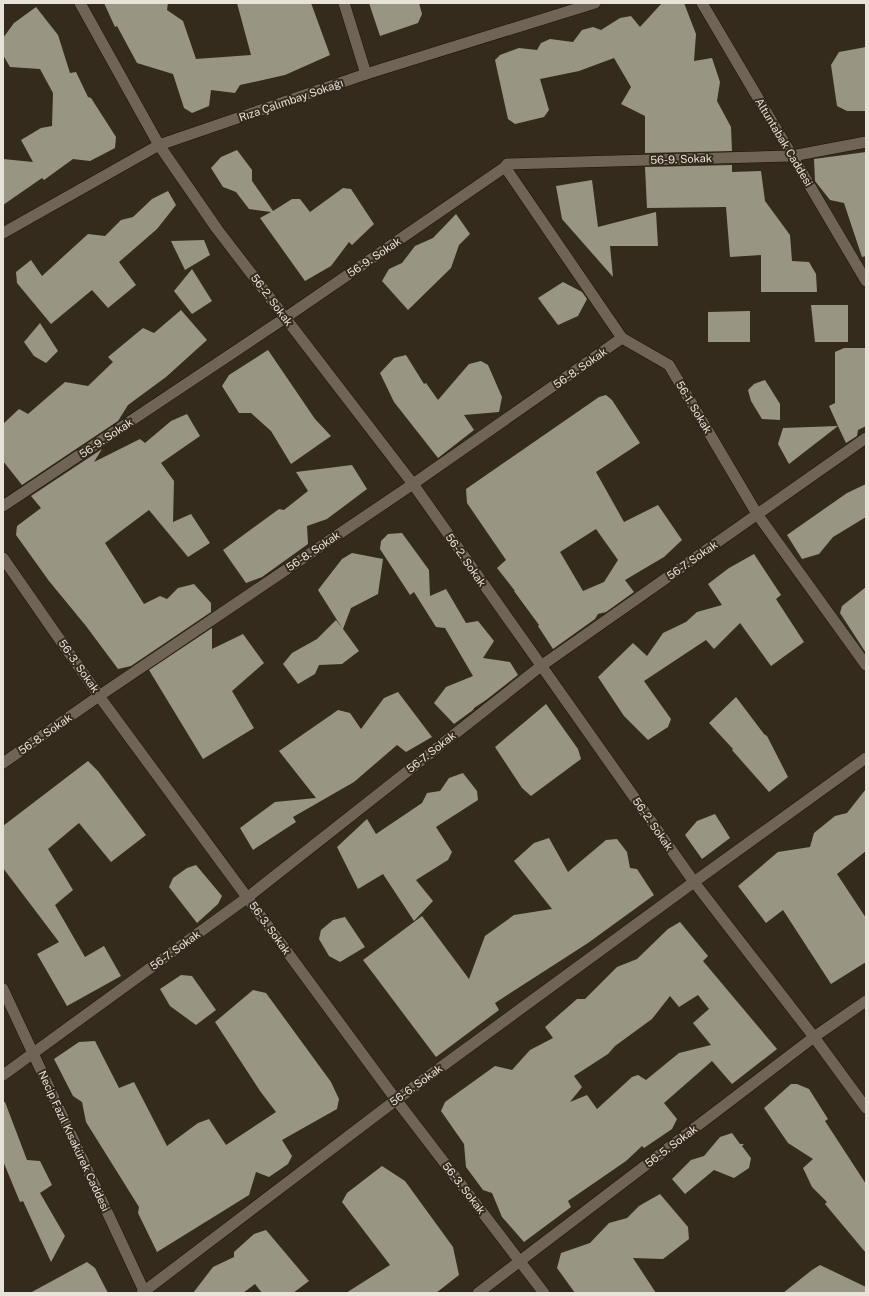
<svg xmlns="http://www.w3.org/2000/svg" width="869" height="1296" font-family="'Public Sans',sans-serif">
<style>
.building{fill:#989683;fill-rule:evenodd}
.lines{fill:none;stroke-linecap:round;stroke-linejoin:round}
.minor-casing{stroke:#1c1306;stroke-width:12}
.tertiary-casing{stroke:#1c1306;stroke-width:12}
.minor{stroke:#6f6455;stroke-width:11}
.tertiary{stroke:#6f6455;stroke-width:11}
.labels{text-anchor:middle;stroke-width:4;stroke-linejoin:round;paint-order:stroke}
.street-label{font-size:11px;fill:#e8e2d9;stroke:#342b1d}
</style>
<rect width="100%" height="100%" fill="#342b1d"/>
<g class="building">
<path d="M104,3h64l-1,7 16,11 13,38 55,-4 -14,-52h74l19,52 -45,20 -45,10 -5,8 -24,-3 -2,16 -17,7 -8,-5 -11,-34 -36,-11 -20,-37 -2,1z"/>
<path d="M369,3h50l3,11 -4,9 -38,13z"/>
<path d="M662,3h22l12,31 -2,27 18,-3 8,24 -3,19 14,26 1,24 -87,2v-37l-24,-12 10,-17 -17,-29 -35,13 -39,8 9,31 -5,7 -29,7 -7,-5 -13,-59 5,-5 19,-7 18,2 4,-7 9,-4 23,3 9,-12 11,-3 8,3 19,-12 11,-2 9,11z"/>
<path d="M36,7l22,28 12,38 6,-1 12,25 3,1 25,39 -1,11 -25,13 -17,-2 -29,21 -2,-2 -39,27v-46l30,3 -12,-22 20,-12 11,-2 1,-33 -13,-24 -30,-2 -7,-12v-17l11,-15z"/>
<path d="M866,47v64h-19l-10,-5 -6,-41 8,-13z"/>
<path d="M237,150l15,20v11l21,30 19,-12h8l10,13 33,-24 8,1 23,35 -22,21 -3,-3 -18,24 -26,15 -45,-63 11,-6 -22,-3 -13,-17 -13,-5 -12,-19 10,-11z"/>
<path d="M866,152v104l-4,1 -18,-54 -14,-3 -15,-19 -1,-22z"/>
<path d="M732,165v7l29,-1 4,30 25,34 2,26 17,1 7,12 1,18h-56v-37l-31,2 -4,-50 -79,1 -2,-41z"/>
<path d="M592,180l6,47 58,-15 2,34h-48l3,31 -51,-58 -6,-33z"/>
<path d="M168,191l8,14 -19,24 -38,33 17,23 -28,23 -16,-18 -41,34 -34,-41 -1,-11 15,-12 11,16 46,-42 17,2 16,-16 12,-3 19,-18z"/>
<path d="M456,214l14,20 -11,11 -8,23 -43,42 -26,-29 7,-12 13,-6 13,-17 18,-8z"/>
<path d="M204,240l6,15 -25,15 -14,-29z"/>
<path d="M192,269l20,32 -20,13 -18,-23z"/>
<path d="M563,282l19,10 5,7 -9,17 -20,9 -20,-27z"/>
<path d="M811,305h37v37h-33z"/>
<path d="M181,310l26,30 -41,37 -38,28 -10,16 -96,64 -19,-24v-37l16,-15 9,5 37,-32 23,4 25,-24 -5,-5 35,-29 11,5z"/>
<path d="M750,311v31h-42v-30z"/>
<path d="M40,323l18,28 -12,12 -12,-7 -10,-14z"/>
<path d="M844,348h22v78l-8,4 -1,6 -11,7 -8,-17 -49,38 -11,-20 5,-16 55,-2 -9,-20 6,-3v-51z"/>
<path d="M268,350l47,69 16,17 -40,28 -20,-33 -20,-18h-12l-17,-27 7,-11z"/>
<path d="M406,355l18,29 2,-1 12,17 31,-36 12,-3 7,4 14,32 -3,15 -35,3 10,15 -36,28 -44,-56 -14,-29 14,-15z"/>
<path d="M765,380l15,24v16l-18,-1 -11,-18 -3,-11 6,-6z"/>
<path d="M606,395l6,5 28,43 -44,29 28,50 34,-17 24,35 -18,17 -39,23 9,12 -28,20 -8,2 -3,5 -42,30 -15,-23 1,-1 -25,-34h1l-18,-23 9,-8 -39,-57 -1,-14 133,-92zM596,529l22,31 -14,22 -21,9 -23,-39z"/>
<path d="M187,414l13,22 -39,27 13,18 -1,41 18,-8 19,29 -22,14 -39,-47 -44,33 39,61 16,-8 7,3 11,-11 16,-4 17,19v9l-80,54 -13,3 -32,-43 -37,-45 -33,-46 1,-9 24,-18 -10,-12 71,-47 -8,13 46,-23 5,4 26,-22z"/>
<path d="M352,465l15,24 -40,30 -20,7 1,18 -46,33 -16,6 -23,-33 56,-41 5,1 24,-19 -12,-19z"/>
<path d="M866,484v33l-33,20 -14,17 -17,5 -15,-24 60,-42z"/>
<path d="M402,533l27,37 1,26 16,-7 20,34 12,-2 16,20 -11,17 27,4 8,13 -32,25 -12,8 -1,2 -19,14 -20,-21 12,-16 27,-11 -28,-48 -9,-1 -22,-35 -4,3 -30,-46 1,-8 7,-7z"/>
<path d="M352,553l31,6 -5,35 -27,14 -8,21 16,22 -17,13 -23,1 -4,9 -17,10 -15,-20 9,-11 25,-14 19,-19 6,8 -24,-38 24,-31z"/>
<path d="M754,554l27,41 -5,4 28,43 -33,24 -31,-43 -26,26 -8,-9 -62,41 27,38 -3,8 -20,13 -24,-24 -26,-39 35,-34 14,13 16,-23 23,-11 11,-10 25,-7 -14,-21 21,-16z"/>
<path d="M866,587v66l-26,-40 2,-7z"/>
<path d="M212,628v21l31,-15 21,29 -32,28 22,37 -51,31 -54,-89z"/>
<path d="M398,692l34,45 -26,15 -9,-7 -43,37 -61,35 3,5 -43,28 -13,-22 35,-26 41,-4 -37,-47 59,-41 12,3 11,16 23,-31z"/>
<path d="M736,697l28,37 3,2 21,41 -19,15 -37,-42 1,-1 -24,-26z"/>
<path d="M546,704l32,45 3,10 -50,37 -9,-8 -27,-41z"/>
<path d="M88,761l10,10 48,64 -35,27 -32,-39 -31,26 25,41 -18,15 30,52 19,-11 17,30 -54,30 -30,-52 22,-12 -56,-74v-42z"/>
<path d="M463,773l14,18 1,9 -42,27 16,25 -4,8 -32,20 17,21 -19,20 -31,-47 -25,15 -21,-42 30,-28 9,15 46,-31 5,-10 13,-2 9,-13z"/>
<path d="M866,789v62l-29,23 29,44v44l-35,22 -48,-74 -17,13 -28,-37 40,-34 32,-5 4,-14 21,-17 12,-3z"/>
<path d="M715,814l15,24 -28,21 -17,-24 12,-14z"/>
<path d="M549,838l19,34 38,-32 11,-1 10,13 3,16 7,1 17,26 -66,48 -93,60 4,7 -63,47 -73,-97 59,-44 47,63 16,-43 29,-21 38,-6 -38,-48 20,-18z"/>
<path d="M196,865l26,31 -4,8 -21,19 -28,-36 4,-9 14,-10z"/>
<path d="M345,917l20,30 -25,15 -11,-6 -10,-17 2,-9 12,-10z"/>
<path d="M680,922l28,34 -5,5 74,88 -45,35 -20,-23 -48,42 13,16 -5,10 -28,19 -2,-2 -16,15 -58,40 3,6 -47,35 -22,-25 -10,-24 -9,-3 -17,-23 -2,-23 -23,-33 4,-9 50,-36 17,4 18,-20 23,-12 -8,-11 32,-28h8l32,-32 20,-8 31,-30zM698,995l11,14 -16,14 18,22 -32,8 -33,27 -8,-5 -6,2 -35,32 -10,-14 -17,7 12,-15 -8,-11 34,-22 7,-8 37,-27 18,-23 9,11z"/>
<path d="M181,975l11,1 24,34 -20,15 -26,-19 -10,-17z"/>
<path d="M253,990l13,3 65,89 8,17 -2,10 -55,31 10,16 -4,8 -19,13 -13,-5 -7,23 -92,57 -19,-39 1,-6 -53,-85 -4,-20 -9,-6 -19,-37 25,-17 16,-1 24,47 15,-6 33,64 31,-23 11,-4 17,26 50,-33 -16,-21 -45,-69z"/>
<path d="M791,1084h6l12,5 19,30 -3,2 41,63v69l-41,-49 2,-2 -15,-15 -9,-19 10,-9 -25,-16 -24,-35z"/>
<path d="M3,1102h2l22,58 13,1 12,24 -12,8 25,43 -14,26 -28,-61 -3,1 -17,-41z"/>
<path d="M732,1133l8,11h4l-2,2 9,12 -2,10 -15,10 -20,-8 -29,24 -13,-15 19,-19 13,-4 16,-19z"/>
<path d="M382,1166l23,15 48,66 6,28 -23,18h-90l44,-28 -48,-63 5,-9z"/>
<path d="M660,1194l28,33 1,12 -26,20 -30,-1 23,35h-81l-18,-25 4,-15 29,-10 19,-20 18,-5 12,-12z"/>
<path d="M266,1230l43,51 -16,12h-31l-7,-9 -12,9h-50l20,-26 21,-10v-5l20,-18z"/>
<path d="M87,1262l8,6 13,25h-78z"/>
<path d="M820,1265l46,22v6h-83l29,-23z"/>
</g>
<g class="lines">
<defs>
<g id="minor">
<path d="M80,3l79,142 58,84 196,255 281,398 120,155 52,71"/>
<path d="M344,3l22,71"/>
<path d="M702,3l164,278"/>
<path d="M505,167l117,171 47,27 88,149 109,151"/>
<path d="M3,233l156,-88 207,-71 229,-71"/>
<path d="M3,506l282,-188 220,-151 2,-3 285,-8 74,-14"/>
<path d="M3,558l96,138 292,397 153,200"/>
<path d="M3,763l96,-67 314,-212 209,-146"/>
<path d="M3,1075l245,-178 293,-231 325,-228"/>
<path d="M142,1293l254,-193 298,-218 172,-124"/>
<path d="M478,1293l336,-256 52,-36"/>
</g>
<path id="tertiary" d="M3,989l142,304"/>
</defs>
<use href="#minor" class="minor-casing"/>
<use href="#tertiary" class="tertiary-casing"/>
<use href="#minor" class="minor"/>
<use href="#tertiary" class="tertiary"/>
</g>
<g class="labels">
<g class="street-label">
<text transform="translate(291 100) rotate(-19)" y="4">Rıza Çalımbay Sokağı</text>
<text transform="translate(784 142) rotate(59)" y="4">Altuntabak Caddesi</text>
<text transform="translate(681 159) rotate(-2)" y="4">56-9. Sokak</text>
<text transform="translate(374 257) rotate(-34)" y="4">56-9. Sokak</text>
<text transform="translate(272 300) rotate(53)" y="4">56-2. Sokak</text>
<text transform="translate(580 368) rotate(-35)" y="4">56-8. Sokak</text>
<text transform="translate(694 407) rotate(59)" y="4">56-1. Sokak</text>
<text transform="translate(106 438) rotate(-34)" y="4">56-9. Sokak</text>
<text transform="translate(313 551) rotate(-34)" y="4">56-8. Sokak</text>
<text transform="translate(466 560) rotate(55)" y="4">56-2. Sokak</text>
<text transform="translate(692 560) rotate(-35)" y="4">56-7. Sokak</text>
<text transform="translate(79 666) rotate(55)" y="4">56-3. Sokak</text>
<text transform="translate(45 734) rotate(-35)" y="4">56-8. Sokak</text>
<text transform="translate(431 752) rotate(-38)" y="4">56-7. Sokak</text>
<text transform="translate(653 824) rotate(55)" y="4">56-2. Sokak</text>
<text transform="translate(270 928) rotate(54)" y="4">56-3. Sokak</text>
<text transform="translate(175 950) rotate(-36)" y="4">56-7. Sokak</text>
<text transform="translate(416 1085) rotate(-36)" y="4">56-6. Sokak</text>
<text transform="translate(74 1141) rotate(65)" y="4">Necip Fazıl Kısakürek Caddesi</text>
<text transform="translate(671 1146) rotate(-37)" y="4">56-5. Sokak</text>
<text transform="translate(464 1188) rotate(52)" y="4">56-3. Sokak</text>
</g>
</g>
<rect width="869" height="1296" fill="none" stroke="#e8e2d9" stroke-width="8"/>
</svg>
